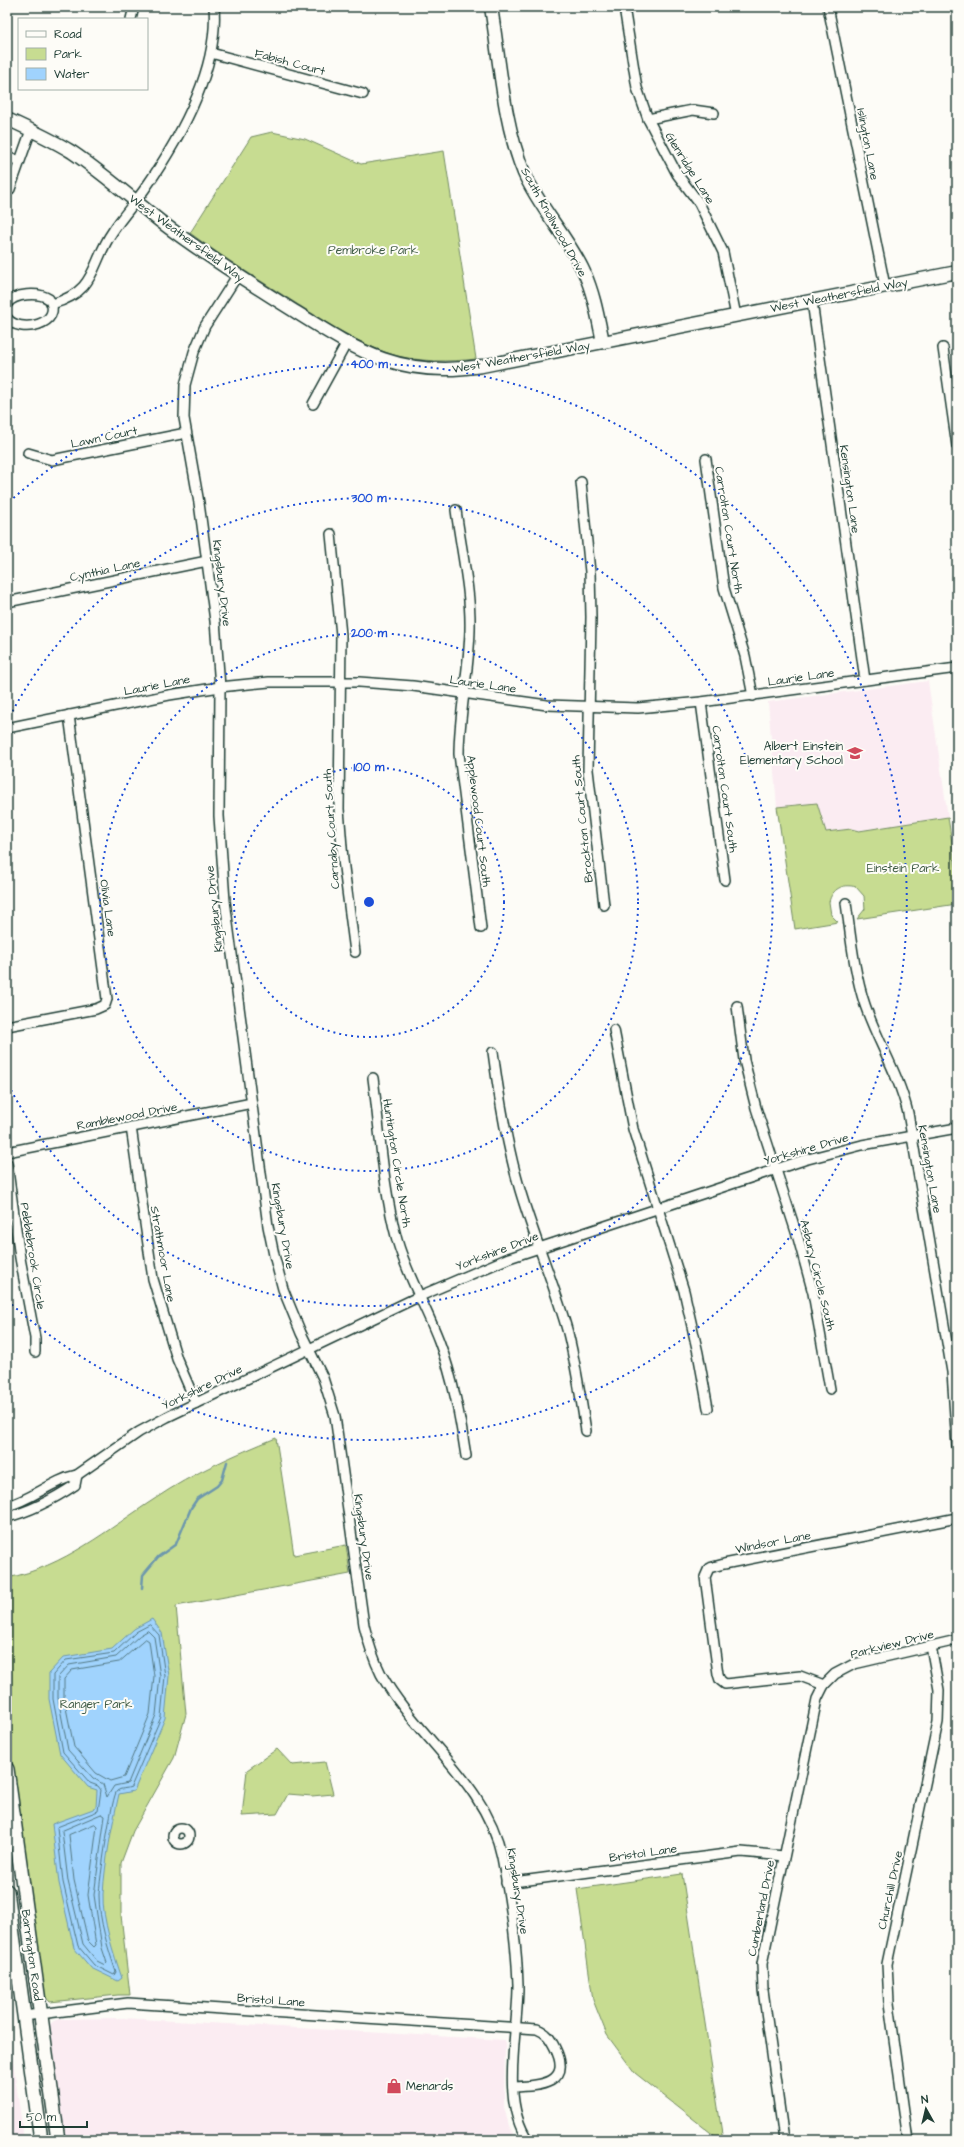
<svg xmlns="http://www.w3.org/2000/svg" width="964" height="2147" font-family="'Architects Daughter',sans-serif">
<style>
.built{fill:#fbecf2}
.green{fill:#c7dc91;stroke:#738c62}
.water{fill:#a0d3fd;stroke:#6c97ad}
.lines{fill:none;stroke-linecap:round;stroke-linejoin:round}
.shore{stroke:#537984;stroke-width:1}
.stream{stroke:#6c97ad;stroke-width:2.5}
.minor-casing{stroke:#1f3d34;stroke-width:12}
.tertiary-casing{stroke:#1f3d34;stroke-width:15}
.secondary-casing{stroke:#1f3d34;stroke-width:16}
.minor{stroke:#fdfcf7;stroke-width:9}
.tertiary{stroke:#fdfcf7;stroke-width:12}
.secondary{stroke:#fdfcf7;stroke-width:13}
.ring{fill:none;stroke:#1d4ed8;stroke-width:2;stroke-dasharray:2 4}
.labels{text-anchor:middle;stroke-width:4;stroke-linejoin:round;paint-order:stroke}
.street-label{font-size:12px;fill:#1f3d34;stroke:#fdfcf7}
.park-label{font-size:12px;fill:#415d47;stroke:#fdfcf7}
.poi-label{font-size:12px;fill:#1f3d34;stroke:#fdfcf7;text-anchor:end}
.centre{fill:#1d4ed8;stroke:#fdfcf7;stroke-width:2}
.ring-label{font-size:12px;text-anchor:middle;font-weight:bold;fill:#1d4ed8;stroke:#fdfcf7;stroke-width:4;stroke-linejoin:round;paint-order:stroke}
</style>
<rect width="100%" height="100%" fill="#fdfcf7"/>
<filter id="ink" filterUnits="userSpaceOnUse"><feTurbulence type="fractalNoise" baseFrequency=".025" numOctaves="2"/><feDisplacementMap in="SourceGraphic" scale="8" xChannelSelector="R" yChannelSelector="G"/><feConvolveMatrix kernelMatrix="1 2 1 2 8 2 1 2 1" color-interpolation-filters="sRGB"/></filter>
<g filter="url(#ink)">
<g class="built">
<path d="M928,681l20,136 -90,14 -7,-2 -25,3 -9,-29 -40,4 -9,-105z"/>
<path d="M7,2018l17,122h-17z"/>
<path d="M122,2018l383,22 -1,67 5,19 8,14h-454l-15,-106 1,-8 2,-3 8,-4z"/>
</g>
<g class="green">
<path d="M272,132l33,7 56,25 83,-13 32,208c-28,3 -55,3 -82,-4 -35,-10 -66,-32 -97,-51 -36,-23 -72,-45 -107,-71l61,-96z"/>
<path d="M817,803l9,29 25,-3 8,2 89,-14 9,59v28l-100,15 8,-10 -1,-13 -8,-9c-13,-4 -24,2 -27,15l2,13 7,7 -43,7 -18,-122z"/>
<path d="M276,1438l18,117 52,-10 4,29 -174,32 10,108 -12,44 -41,73 -12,32v52l9,80h-12l-68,7 -7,-8 -36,-267v-149c57,-11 101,-49 149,-80 37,-25 78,-43 120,-60z"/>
<path d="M277,1749l15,16 33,-3 8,32 -21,2 -24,-2 -11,20 -35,2 5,-46z"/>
<path d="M682,1874l41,266h-3l-85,-67 -28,-38 -14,-35 -16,-111z"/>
</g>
<path class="water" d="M152,1619l10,14 7,43 -4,42 -31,73 -15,3c-7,32 -14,67 -16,100 -1,25 11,61 19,84l-4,3 -27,-13 -17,-20 -15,-65 -7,-59 44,-16 1,-18 -9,-3 -28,-33 -11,-55v-26l15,-16 48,-8 22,-20z"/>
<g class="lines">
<g class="shore">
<path d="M150,1625l9,10 6,41 -4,41 -30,70c-4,2 -11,1 -14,4 -5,3 -18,93 -18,104 0,26 9,53 17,77l-2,3 -20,-10 -16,-19 -15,-64 -6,-55 41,-16 3,-21 -3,-4 -8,-3 -27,-31 -10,-53v-24l13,-15 48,-7 22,-21z"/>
<path d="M148,1631l6,6 6,39 -4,39 -28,68 -14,3 -7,11 -4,-13 -10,-6 -25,-28 -10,-52v-21l11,-12 47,-8 23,-21z"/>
<path d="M146,1639l3,2 5,35 -4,38 -26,63 -14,4 -14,-8 -22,-26 -10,-49v-19l8,-9 47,-8z"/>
<path d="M102,1814l3,2 -11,79 8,53 5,15 -2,2 -8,-4 -14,-17 -15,-63 -6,-50z"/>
<path d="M95,1824l2,2 -9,69 8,50 -2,2 -6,-6 -14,-61 -5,-45z"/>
</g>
<path class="stream" d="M142,1588l1,-13 15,-18 18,-13 15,-36 6,-9 20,-13 5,-6 5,-18"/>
<defs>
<g id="minor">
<path d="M624,7l13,81 11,31 29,55 22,29 24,49 13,64"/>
<path d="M828,7l57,279"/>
<path d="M131,19l3,-12"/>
<path d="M211,53l152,41"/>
<path d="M648,119l45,-9 21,3"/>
<path d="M7,156l12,5"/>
<path d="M7,192l3,-3 21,-59"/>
<path d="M237,276l-32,50 -11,26 -9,33 -1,33 15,85 16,118 5,66 -1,129 6,85 43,325 6,29 9,34 18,44 22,45 12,38 29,209c4,17 9,33 17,49 35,63 106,109 121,183 8,42 15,87 16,129 0,48 -18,114 10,154"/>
<path d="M812,301l53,379"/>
<path d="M7,304c7,-11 32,-12 42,-5 16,25 -30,36 -42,19"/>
<path d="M52,304c46,-13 38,-40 61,-73 9,-14 21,-27 31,-41 35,-50 75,-120 70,-183"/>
<path d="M943,348l14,98"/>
<path d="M313,404l33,-60"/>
<path d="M28,453l24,7 134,-27"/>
<path d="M706,459l18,129 21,68 8,40"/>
<path d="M581,482l9,90 1,45 -3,153 16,135"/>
<path d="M456,510c5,39 15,80 14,120 -1,42 -11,83 -11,124l22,174"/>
<path d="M331,534l10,101 -2,174 4,51 12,92"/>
<path d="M7,602l200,-41"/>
<path d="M701,702l24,178"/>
<path d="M7,728l162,-33 51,-8 49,-5h90l54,4 134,19 91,3 63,-6 256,-34"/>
<path d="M846,903c5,35 8,69 19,102 13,38 33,67 43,108l44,259 5,74"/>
<path d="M737,1006l7,54 12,48 42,130 15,55 17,96"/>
<path d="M7,1026l89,-17 9,-4 2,-6 -38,-284"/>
<path d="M614,1030l19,99 51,162 14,62 10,55"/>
<path d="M493,1052c6,45 13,89 25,131 14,51 36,99 50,150 8,32 13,65 18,98"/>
<path d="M373,1078c7,53 10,111 24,162 10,35 29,67 42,101 14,37 21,76 27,115"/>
<path d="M131,1127l22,152 24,80 19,44"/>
<path d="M7,1152l245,-49"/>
<path d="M7,1163l13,95 15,80v14"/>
<path d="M7,1506c25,-6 45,-26 70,-31l62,-43 28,-15 253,-121 89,-38 295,-98 58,-15 95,-17"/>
<path d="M7,1517c25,-6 47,-18 68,-32l2,-10"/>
<path d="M957,1518l-233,46 -15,4 -4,9 13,97 2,6 5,4 75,-8 24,9 11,-11 19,-10 103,-24"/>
<circle cx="181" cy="1836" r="8"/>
<path d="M506,1883l235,-31 43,4"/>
<path d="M24,2016l104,-13 409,26c10,4 13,9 18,19 18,36 -15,38 -42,39"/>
<path d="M784,2140l-21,-150 -1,-26 55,-265 7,-14"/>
<path d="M908,2140l-19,-137 -2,-39 51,-242 1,-32 -8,-44"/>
</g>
<g id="tertiary">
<path d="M491,7c9,55 12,115 33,166 16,36 44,64 60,99 10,22 14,46 19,70"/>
<path d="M7,119c22,10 44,20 65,33 31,21 59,46 88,69 42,32 86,60 131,88 67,42 108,70 191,57l475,-94"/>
</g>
<g id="secondary">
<path d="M7,1769l51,371"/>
<path d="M7,1891l34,249"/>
</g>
</defs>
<use href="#minor" class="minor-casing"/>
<use href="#tertiary" class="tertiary-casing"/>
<use href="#secondary" class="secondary-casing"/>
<use href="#minor" class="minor"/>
<use href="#tertiary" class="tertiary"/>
<use href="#secondary" class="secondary"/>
</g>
</g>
<g class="ring">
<circle cx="369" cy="902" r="135"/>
<circle cx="369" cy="902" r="269"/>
<path d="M7 722A404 404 0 1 1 7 1082"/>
<path d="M9 502A538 538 0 1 1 9 1302"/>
</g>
<defs>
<symbol id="school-bare" viewBox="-9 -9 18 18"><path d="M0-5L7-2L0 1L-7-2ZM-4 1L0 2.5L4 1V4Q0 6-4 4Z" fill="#d1495b" stroke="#fdfcf7" stroke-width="2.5" paint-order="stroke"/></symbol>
<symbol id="shop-bare" viewBox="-9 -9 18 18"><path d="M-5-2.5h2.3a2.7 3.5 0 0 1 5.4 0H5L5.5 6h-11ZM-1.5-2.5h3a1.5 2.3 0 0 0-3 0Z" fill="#d1495b" stroke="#fdfcf7" stroke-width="2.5" paint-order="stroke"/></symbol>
</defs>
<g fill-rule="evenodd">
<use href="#school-bare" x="844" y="742" width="22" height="22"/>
<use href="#shop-bare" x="383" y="2075" width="22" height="22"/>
</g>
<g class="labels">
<g class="street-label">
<text transform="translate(290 62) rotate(15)" y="4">Fabish Court</text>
<text transform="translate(868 144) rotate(79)" y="4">Islington Lane</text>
<text transform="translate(690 168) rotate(58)" y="4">Glenridge Lane</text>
<text transform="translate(554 222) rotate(61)" y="4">South Knollwood Drive</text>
<text transform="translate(187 238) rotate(36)" y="4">West Weathersfield Way</text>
<text transform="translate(839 295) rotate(-11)" y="4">West Weathersfield Way</text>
<text transform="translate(521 357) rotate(-10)" y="4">West Weathersfield Way</text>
<text transform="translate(104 437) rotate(-12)" y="4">Lawn Court</text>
<text transform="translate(850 489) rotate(82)" y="4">Kensington Lane</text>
<text transform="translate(729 530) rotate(81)" y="4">Carrolton Court North</text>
<text transform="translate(105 570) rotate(-12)" y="4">Cynthia Lane</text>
<text transform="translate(222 583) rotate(83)" y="4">Kingsbury Drive</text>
<text transform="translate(801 677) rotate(-8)" y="4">Laurie Lane</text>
<text transform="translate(483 684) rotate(8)" y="4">Laurie Lane</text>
<text transform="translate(157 685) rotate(-11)" y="4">Laurie Lane</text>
<text transform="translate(725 789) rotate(82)" y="4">Carrolton Court South</text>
<text transform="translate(582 819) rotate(-96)" y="4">Brockton Court South</text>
<text transform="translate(479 821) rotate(83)" y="4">Applewood Court South</text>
<text transform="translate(331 829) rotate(-94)" y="4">Carnaby Court South</text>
<text transform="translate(108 908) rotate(82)" y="4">Olivia Lane</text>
<text transform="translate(214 909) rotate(-96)" y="4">Kingsbury Drive</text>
<text transform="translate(127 1116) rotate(-11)" y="4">Ramblewood Drive</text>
<text transform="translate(806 1149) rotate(-16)" y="4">Yorkshire Drive</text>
<text transform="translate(397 1163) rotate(81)" y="4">Huntington Circle North</text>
<text transform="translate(930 1169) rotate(80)" y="4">Kensington Lane</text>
<text transform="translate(283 1226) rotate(80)" y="4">Kingsbury Drive</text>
<text transform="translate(497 1251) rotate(-21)" y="4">Yorkshire Drive</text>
<text transform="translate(163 1254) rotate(80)" y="4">Strathmoor Lane</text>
<text transform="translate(33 1256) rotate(81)" y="4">Pebblebrook Circle</text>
<text transform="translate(818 1275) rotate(76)" y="4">Asbury Circle South</text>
<text transform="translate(202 1387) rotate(-26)" y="4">Yorkshire Drive</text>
<text transform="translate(364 1537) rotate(82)" y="4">Kingsbury Drive</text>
<text transform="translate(773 1542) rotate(-11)" y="4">Windsor Lane</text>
<text transform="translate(892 1644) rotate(-14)" y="4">Parkview Drive</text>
<text transform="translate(643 1853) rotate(-8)" y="4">Bristol Lane</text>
<text transform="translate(890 1890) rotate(-78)" y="4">Churchill Drive</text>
<text transform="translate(518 1891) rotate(81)" y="4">Kingsbury Drive</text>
<text transform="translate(761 1908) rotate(-79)" y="4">Cumberland Drive</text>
<text transform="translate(32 1955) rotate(82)" y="4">Barrington Road</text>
<text transform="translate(271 2000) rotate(4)" y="4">Bristol Lane</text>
</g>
<g class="park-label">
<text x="373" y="254">Pembroke Park</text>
<text x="903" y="872">Einstein Park</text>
<text x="96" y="1708">Ranger Park</text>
</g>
<g class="poi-label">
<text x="843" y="750">Albert Einstein<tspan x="843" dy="14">Elementary School</tspan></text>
<text x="406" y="2090" text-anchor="start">Menards</text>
</g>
</g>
<circle cx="369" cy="902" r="6" class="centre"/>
<g class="ring-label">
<text x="369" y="368">400 m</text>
<text x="369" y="502">300 m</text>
<text x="369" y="637">200 m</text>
<text x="369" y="771">100 m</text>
</g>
<rect width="964" height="2147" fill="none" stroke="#fdfcf7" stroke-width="24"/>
<rect x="12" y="12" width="940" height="2123" fill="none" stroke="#1f3d34" stroke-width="1.5" filter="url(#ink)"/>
<rect x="18" y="18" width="130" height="72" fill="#fdfcf7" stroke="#a4b0a9"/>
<rect x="26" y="31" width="20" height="6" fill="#fdfcf7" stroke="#a4b0a9"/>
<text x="54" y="38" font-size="12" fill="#1f3d34">Road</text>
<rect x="26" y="48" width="20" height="12" fill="#c7dc91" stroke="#a4b0a9"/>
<text x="54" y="58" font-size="12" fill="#1f3d34">Park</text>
<rect x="26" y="68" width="20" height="12" fill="#a0d3fd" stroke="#a4b0a9"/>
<text x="54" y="78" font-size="12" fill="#1f3d34">Water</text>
<g transform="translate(926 2109) rotate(352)" stroke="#fdfcf7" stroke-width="3" paint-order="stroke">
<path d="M0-3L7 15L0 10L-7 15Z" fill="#1f3d34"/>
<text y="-6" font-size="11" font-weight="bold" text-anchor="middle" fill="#1f3d34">N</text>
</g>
<path d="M20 2121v6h67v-6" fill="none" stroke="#1f3d34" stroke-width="2"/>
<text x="26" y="2121" font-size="12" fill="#1f3d34" stroke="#fdfcf7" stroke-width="3" paint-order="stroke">50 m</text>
</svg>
